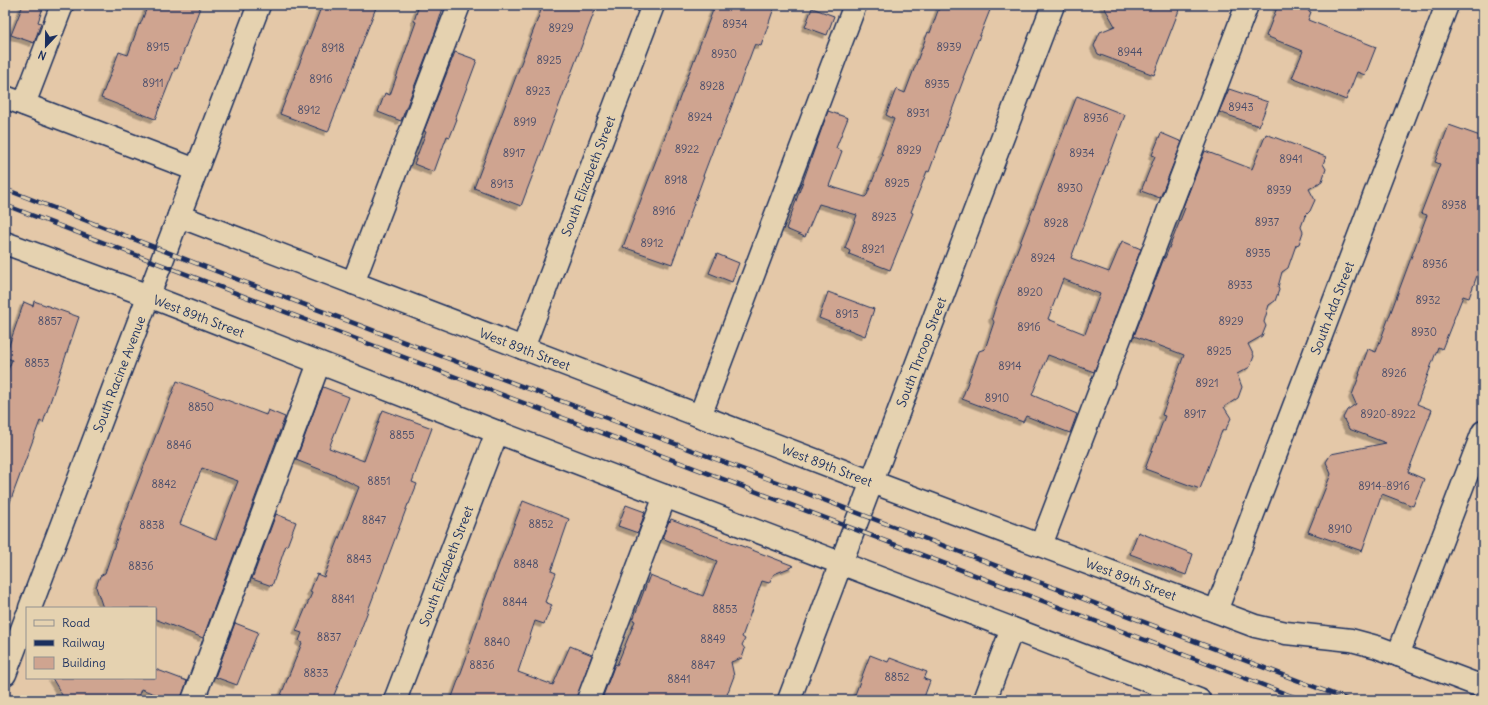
<svg xmlns="http://www.w3.org/2000/svg" width="1488" height="705" font-family="Delius,sans-serif">
<style>
.building{fill:#cfa490;stroke:#1b2f5e;fill-rule:evenodd;filter:url(#shadow)}
.lines{fill:none;stroke-linecap:round;stroke-linejoin:round}
.minor-casing{stroke:#1b2f5e;stroke-width:25}
.minor{stroke:#e5d2b0;stroke-width:22}
.rail-casing{stroke:#1b2f5e;stroke-width:4.5}
.rail{stroke:#e5d2b0;stroke-width:3;stroke-dasharray:9;stroke-linecap:butt}
.labels{text-anchor:middle;stroke-width:3.5;stroke-linejoin:round;paint-order:stroke}
.number-label{font-size:11px;fill:#484c6a}
.street-label{font-size:13px;fill:#1b2f5e;stroke:#e5d2b0}
</style>
<defs>
<filter id="shadow"><feDropShadow dx="-3.5" dy="3.5" stdDeviation="0" flood-color="#0004"/></filter>
</defs>
<rect width="100%" height="100%" fill="#e4c8a8"/>
<filter id="ink" filterUnits="userSpaceOnUse"><feTurbulence type="fractalNoise" baseFrequency=".025" numOctaves="2"/><feDisplacementMap in="SourceGraphic" scale="8" xChannelSelector="R" yChannelSelector="G"/><feConvolveMatrix kernelMatrix="1 2 1 2 8 2 1 2 1" color-interpolation-filters="sRGB"/></filter>
<g filter="url(#ink)">
<g class="building">
<path d="M23,5h21l-6,17 3,1 -7,20 -23,-8z"/>
<path d="M148,5h53l-24,64 -2,-1 -20,51 -54,-21 18,-46 9,3 11,-31 1,1z"/>
<path d="M322,5h55l-49,127 -48,-18z"/>
<path d="M419,5h25l-9,28 -34,88 -23,-9 7,-19 5,2 26,-73 -2,-1z"/>
<path d="M543,5h54l-76,201 -47,-18z"/>
<path d="M715,5h60l-14,41 -6,-2 -1,2 -35,94 -2,-1 -14,37h1l-32,88 -49,-17z"/>
<path d="M940,5h52l-29,73h1l-35,94 -2,-1 -16,41 2,1 -23,57 -41,-16 1,-3 -5,-3 12,-33 -38,-11 -14,33 -19,-8 42,-118 20,7 -12,30 6,3 -13,35 36,11 2,-2 16,-41h-2l13,-35 -8,-4 10,-26 9,4 23,-61 2,1z"/>
<path d="M1103,5h78l-27,70 -56,-21 -4,-8 6,-14 15,-6z"/>
<path d="M1278,5h33l-3,6 3,1 -3,8 68,27 -11,28 -8,-3 -11,28 -54,-22 11,-27 -37,-15z"/>
<path d="M812,8l22,8 -7,19 -22,-8z"/>
<path d="M455,52l22,8 -22,59h2l-7,18 -3,-1 -13,36 -20,-8 12,-32 -2,-1z"/>
<path d="M1229,89l39,13 -9,24 -40,-14z"/>
<path d="M1077,96l48,19 -54,143 38,14 13,-31 19,8 -47,123 -46,-17 -16,40 45,19 -7,19 -44,-17 -3,6 -61,-23 17,-48 6,-2 9,-27 -2,-4 4,-13zM1063,279l37,15 -15,40 -37,-15z"/>
<path d="M1449,125l34,12v122l-14,39 -6,-2 -21,53 -4,-2 -21,57 15,6 -24,62 16,7 -11,27 -31,-12 -20,57 -54,-19 23,-58 -5,-12 5,-8 55,-11 -37,-14 -6,-11 4,-8 9,-6 -4,-9 8,-21h-1l9,-25 8,3 51,-137 -6,-2 19,-49 -5,-2z"/>
<path d="M1161,133l21,9 -22,56 -19,-7 14,-35 -3,-1z"/>
<path d="M1266,134l60,23 -3,7 3,5 -4,12 -13,8 6,11 -5,11 -5,5 -4,11 2,5 -4,12 -3,1 -8,23 -6,4 -4,15 1,3 -4,11 -6,4 -5,17 2,4 -4,10 -14,8 6,12 -4,11 -13,7 5,13 -4,11 -14,9 7,11 -5,11 -4,2 -22,58 -55,-20 20,-53 -3,-1 22,-60 -50,-19 30,-78h1l20,-50 -2,-1 22,-56 47,18z"/>
<path d="M717,254l22,9 -7,19 -23,-9z"/>
<path d="M828,292l46,17 -9,27 -46,-18z"/>
<path d="M34,301l45,16 -36,106 -3,-2 -33,89 -2,-1v-132l7,-17 -7,-3 19,-55 9,4z"/>
<path d="M177,381l89,34 2,-5 17,7 -82,221 -48,-19v-11h-52l-7,-21 4,-11 5,-3 18,-53zM202,468l36,13 -22,58 -36,-15z"/>
<path d="M323,387l26,10 -20,51 35,13 19,-51 49,18 -20,54 5,2 -8,20h-1l-48,128 -28,68h-53l23,-57 -3,-2 3,-8 -6,-2 16,-38 -2,-1 7,-18 7,3 35,-90 -22,-11 -41,-16z"/>
<path d="M523,501l46,18 -18,52 5,2 -11,29 7,3 -8,19 -9,-3 -17,51 35,13 17,-39 22,9 -16,45h-125l19,-52 -1,-1 16,-47z"/>
<path d="M626,505l19,7 -7,21 -20,-7z"/>
<path d="M276,514l20,8 -9,24 -1,-1 -14,41 -20,-7z"/>
<path d="M671,519l123,47 -20,8 -5,9 -7,-2 -20,56 3,2 -3,6 3,4 -3,9 -11,4 3,14 -9,24h-112l-10,-4 12,-32 2,1 18,-44 -2,-1 17,-45 53,21 14,-35 -55,-23 7,-17 1,1z"/>
<path d="M1138,532l55,22 -7,21 -56,-21z"/>
<path d="M235,623l23,9 -21,53 -22,-8z"/>
<path d="M870,655l18,7 2,-4 37,14 -3,7 6,2 -7,19h-70z"/>
<path d="M155,669l32,12 -6,19h-10l-30,-11 -4,11h-72l-13,-22h103z"/>
</g>
<g class="lines">
<defs>
<g id="minor">
<path d="M5,97l191,73"/>
<path d="M24,104l38,-99"/>
<path d="M179,216l693,266 383,144 31,7 65,7 26,7 106,40"/>
<path d="M5,243l144,53 348,136 702,268"/>
<path d="M353,283l106,-278"/>
<path d="M523,348l130,-343"/>
<path d="M700,416l155,-411"/>
<path d="M1041,545l206,-540"/>
<path d="M30,608l229,-603"/>
<path d="M1216,611l231,-606"/>
<path d="M1398,655l85,-223"/>
<path d="M5,674l22,-58"/>
<path d="M193,700l126,-337"/>
<path d="M395,700l102,-268"/>
<path d="M588,700l77,-204"/>
<path d="M789,700l264,-695"/>
<path d="M985,700l27,-71"/>
</g>
</defs>
<use href="#minor" class="minor-casing"/>
<use href="#minor" class="minor"/>
<defs>
<g id="rail">
<path d="M5,189l234,91 527,198 583,222"/>
<path d="M5,205l1297,495"/>
</g>
</defs>
<use href="#rail" class="rail-casing"/>
<use href="#rail" class="rail"/>
</g>
</g>
<g class="labels">
<g class="number-label">
<text x="735" y="28">8934</text>
<text x="561" y="32">8929</text>
<text x="158" y="51">8915</text>
<text x="949" y="51">8939</text>
<text x="333" y="52">8918</text>
<text x="1130" y="56">8944</text>
<text x="724" y="58">8930</text>
<text x="549" y="64">8925</text>
<text x="321" y="83">8916</text>
<text x="153" y="87">8911</text>
<text x="937" y="88">8935</text>
<text x="712" y="90">8928</text>
<text x="538" y="95">8923</text>
<text x="1241" y="111">8943</text>
<text x="309" y="114">8912</text>
<text x="918" y="117">8931</text>
<text x="700" y="121">8924</text>
<text x="1096" y="122">8936</text>
<text x="525" y="126">8919</text>
<text x="687" y="153">8922</text>
<text x="909" y="154">8929</text>
<text x="514" y="157">8917</text>
<text x="1082" y="157">8934</text>
<text x="1291" y="163">8941</text>
<text x="676" y="184">8918</text>
<text x="897" y="187">8925</text>
<text x="502" y="188">8913</text>
<text x="1070" y="192">8930</text>
<text x="1279" y="194">8939</text>
<text x="1454" y="209">8938</text>
<text x="664" y="215">8916</text>
<text x="884" y="221">8923</text>
<text x="1267" y="226">8937</text>
<text x="1056" y="227">8928</text>
<text x="652" y="247">8912</text>
<text x="873" y="253">8921</text>
<text x="1258" y="257">8935</text>
<text x="1043" y="262">8924</text>
<text x="1435" y="268">8936</text>
<text x="1240" y="289">8933</text>
<text x="1030" y="296">8920</text>
<text x="1428" y="304">8932</text>
<text x="847" y="318">8913</text>
<text x="50" y="325">8857</text>
<text x="1231" y="325">8929</text>
<text x="1029" y="331">8916</text>
<text x="1424" y="336">8930</text>
<text x="1219" y="355">8925</text>
<text x="37" y="367">8853</text>
<text x="1010" y="370">8914</text>
<text x="1394" y="377">8926</text>
<text x="1207" y="387">8921</text>
<text x="997" y="402">8910</text>
<text x="201" y="411">8850</text>
<text x="1195" y="418">8917</text>
<text x="1388" y="418">8920-8922</text>
<text x="402" y="439">8855</text>
<text x="179" y="449">8846</text>
<text x="379" y="485">8851</text>
<text x="164" y="488">8842</text>
<text x="1384" y="490">8914-8916</text>
<text x="374" y="524">8847</text>
<text x="541" y="528">8852</text>
<text x="152" y="529">8838</text>
<text x="1340" y="533">8910</text>
<text x="359" y="563">8843</text>
<text x="526" y="568">8848</text>
<text x="141" y="570">8836</text>
<text x="343" y="603">8841</text>
<text x="515" y="606">8844</text>
<text x="725" y="613">8853</text>
<text x="329" y="641">8837</text>
<text x="713" y="643">8849</text>
<text x="497" y="646">8840</text>
<text x="482" y="669">8836</text>
<text x="703" y="669">8847</text>
<text x="316" y="677">8833</text>
<text x="897" y="681">8852</text>
<text x="679" y="683">8841</text>
</g>
<g class="street-label">
<text transform="translate(588 176) rotate(-69)" y="5">South Elizabeth Street</text>
<text transform="translate(1332 308) rotate(-69)" y="5">South Ada Street</text>
<text transform="translate(199 316) rotate(21)" y="5">West 89th Street</text>
<text transform="translate(525 349) rotate(21)" y="5">West 89th Street</text>
<text transform="translate(921 352) rotate(-69)" y="5">South Throop Street</text>
<text transform="translate(119 374) rotate(-69)" y="5">South Racine Avenue</text>
<text transform="translate(827 465) rotate(21)" y="5">West 89th Street</text>
<text transform="translate(446 566) rotate(-69)" y="5">South Elizabeth Street</text>
<text transform="translate(1131 579) rotate(21)" y="5">West 89th Street</text>
</g>
</g>
<rect width="1488" height="705" fill="none" stroke="#e5d2b0" stroke-width="20"/>
<rect x="10" y="10" width="1468" height="685" fill="none" stroke="#1b2f5e" stroke-width="1.5" filter="url(#ink)"/>
<rect x="26" y="607" width="130" height="72" fill="#e5d2b0" stroke="#94918f"/>
<rect x="34" y="620" width="20" height="6" fill="#e5d2b0" stroke="#94918f"/>
<text x="62" y="627" font-size="12" fill="#1b2f5e">Road</text>
<rect x="34" y="640" width="20" height="6" fill="#1b2f5e" stroke="#94918f"/>
<text x="62" y="647" font-size="12" fill="#1b2f5e">Railway</text>
<rect x="34" y="657" width="20" height="12" fill="#cfa490" stroke="#94918f"/>
<text x="62" y="667" font-size="12" fill="#1b2f5e">Building</text>
<g transform="translate(46 46) rotate(202)" stroke="#e5d2b0" stroke-width="3" paint-order="stroke">
<path d="M0-3L7 15L0 10L-7 15Z" fill="#1b2f5e"/>
<text y="-6" font-size="11" font-weight="bold" text-anchor="middle" fill="#1b2f5e">N</text>
</g>
</svg>
